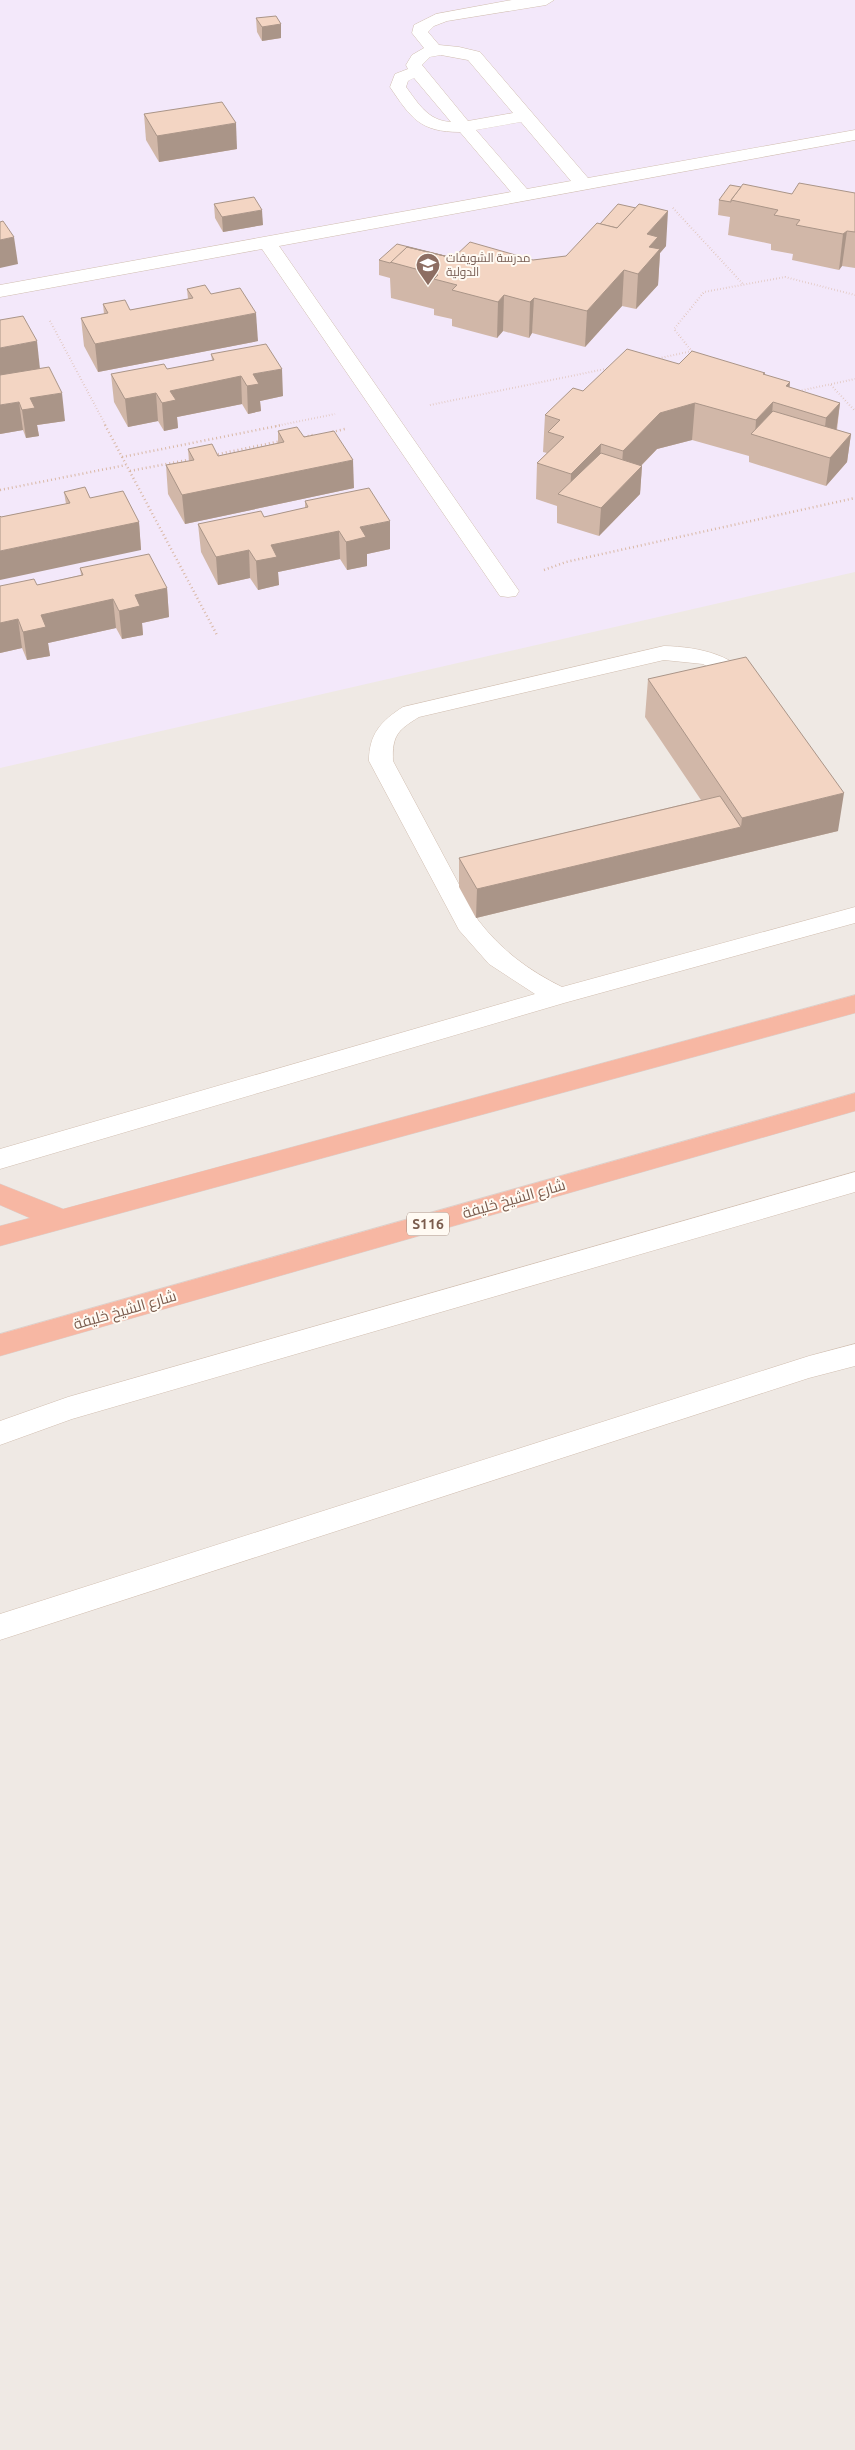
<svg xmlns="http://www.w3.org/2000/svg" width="855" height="2450" font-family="Ubuntu,Cairo,sans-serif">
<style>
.industrial{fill:#efe9e4}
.education{fill:#f3e8fa}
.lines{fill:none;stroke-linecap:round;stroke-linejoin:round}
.minor-casing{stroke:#d1beb0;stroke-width:1}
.highway-casing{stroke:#dad1cd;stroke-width:1}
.path-far1{stroke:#d9b8a5;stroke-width:2;stroke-dasharray:0.5 2.5;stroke-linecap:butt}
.path{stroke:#d9b8a5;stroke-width:2.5;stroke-dasharray:1 3;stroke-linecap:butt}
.minor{fill:#fff;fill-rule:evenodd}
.highway{fill:#f7b7a3;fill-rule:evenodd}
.wall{fill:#d1b7a8}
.shaded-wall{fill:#aa9588}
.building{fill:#f3d5c3;stroke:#aa9588}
.labels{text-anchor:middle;stroke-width:4;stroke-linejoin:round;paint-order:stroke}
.far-education-label{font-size:12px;fill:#785e54;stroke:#fffaf3;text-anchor:start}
.shield{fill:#fffaf3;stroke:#a28b7f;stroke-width:1}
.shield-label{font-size:14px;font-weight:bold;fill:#7a5c4d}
.street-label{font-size:15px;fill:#7a5c4d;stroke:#fffaf3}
</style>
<rect width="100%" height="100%" fill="#fdf6ec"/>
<rect class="industrial" x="0" y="0" width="855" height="2450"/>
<path class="education" d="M0,0h855v572l-855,196z"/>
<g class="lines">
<defs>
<g id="minor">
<path d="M512,0h42l-8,5 -99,16 -13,5 -6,6 11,13 20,2 21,5 108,126 267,-48v10l-576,106 240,345 -3,5 -8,1 -8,-1 -238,-347 -262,48v-12l511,-93 -51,-60c-40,0 -49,-14 -70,-45l5,-13 13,-5 -2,-4 6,-10 12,-7 -12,-15 2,-8 22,-11zM441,55l27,5 45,53 -45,8 -46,-56 8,-8zM414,78l37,44c-23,-1 -33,-19 -45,-35l2,-6zM521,122l50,59 -44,8 -51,-59z"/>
<path d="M664,646c37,1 73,9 95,41l-3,5 -8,2 -8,-2 -17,-17 -20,-11 -39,-4 -245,57c-21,13 -27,18 -26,44l85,159c23,30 50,50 84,67l293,-80v16l-291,80 -564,166v-20l535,-155 -46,-30 -30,-34 -90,-169c0,-27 12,-40 34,-54z"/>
<path d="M855,1172v20l-783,227 -72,26v-24l68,-24z"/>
<path d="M855,1344v22l-46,12 -809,262v-26l809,-258z"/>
</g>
<g id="highway">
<path d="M855,995v18l-855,233v-20l30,-8 -30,-13v-21l63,25z"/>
<path d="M855,1093v18l-855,245v-22z"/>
</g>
</defs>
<use href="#minor" class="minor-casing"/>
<use href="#highway" class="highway-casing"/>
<g class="path-far1">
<path d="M673,208l70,76"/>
<path d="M50,321l56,105"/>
<path d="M694,354l-20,-25 30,-37 81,-15 70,18"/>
<path d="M656,359l36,-8"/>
<path d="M831,385l24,26"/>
<path d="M799,391l56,-12"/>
<path d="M430,405l180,-37"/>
<path d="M276,426l59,-12"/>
</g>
<g class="path">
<path d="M105,425l112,210"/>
<path d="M332,432l13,-3"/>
<path d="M300,438l13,-3"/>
<path d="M214,455l67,-14"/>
<path d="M122,457l160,-32"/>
<path d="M130,471l63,-12"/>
<path d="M0,490l126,-25"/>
<path d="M544,570l22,-8 289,-64"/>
</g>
<use href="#minor" class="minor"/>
<use href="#highway" class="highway"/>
</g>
<g class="wall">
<path d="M256,18l25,6v14l-19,3 -5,-9z"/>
<path d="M144,114l93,35 -78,13 -13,-22z"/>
<path d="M741,187l51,7 63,-1v75l-13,-2 -3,4 -47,-10 1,-6 -22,-4v-6l-43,-9 2,-18 -12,-2 1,-15z"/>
<path d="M214,204l49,21 -40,7 -8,-14z"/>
<path d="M666,246l-6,7 -2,32 -22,24 -14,-3 -37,41 -53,-14 -3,5 -26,-7 -6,7 -45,-12v-7l-18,-4v-6l-43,-11 -1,-20 -11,-3v-15l74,-2 80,2z"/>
<path d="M187,289l24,5 47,47 -160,31 -14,-26 -3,-28 23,-4 -1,-10 27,6 58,-11z"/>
<path d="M211,354l72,42 -23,5 1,10 -13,3 -6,-10 -65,13 1,11 -14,3 -6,-10 -30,6 -14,-25 -3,-28 56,-5 45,-9z"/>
<path d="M679,364l86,9 -1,1 26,14 50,15 -3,27 14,4 -4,28 -21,24 -77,-24v-6l-57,-16 -35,9 -15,16 -2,29 -41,42 -42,-13v-17l-21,-7 1,-36 10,-10 -4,-1 2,-37 38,-24z"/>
<path d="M40,368l25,53 -28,4 2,11 -13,2 -3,-8 -23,4z"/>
<path d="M278,431l26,6 50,51 -169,36 -17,-30 -2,-29 23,-4 -1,-12 30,7 60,-13z"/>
<path d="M64,492l26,6 49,24 2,28 -140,-33 65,-13z"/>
<path d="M305,501l85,48 -23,5v12l-20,4 -7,-11 -62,13 1,13 -21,5 -8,-12 -32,7 -17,-33 -3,-28 66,-7 41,-9z"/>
<path d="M80,568l87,20 2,29 -27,6 1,12 -21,4 -6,-11 -68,15 2,13 -23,4 -5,-12 -22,5v-67l37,-1 44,-10z"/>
<path d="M648,679l190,152 -362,87 -17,-31v-29l242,-58 -56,-83z"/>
</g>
<g class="shaded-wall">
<path d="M281,24v14l-19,3v-14z"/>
<path d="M236,123l1,26 -78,13 -2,-26z"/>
<path d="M262,210l1,15 -40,7 -1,-15z"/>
<path d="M668,211l-2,35 -6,7 -2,32 -22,24 2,-35 9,-40z"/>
<path d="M847,231l-5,35 -3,4 4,-36z"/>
<path d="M14,237l4,27 -18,4v-28z"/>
<path d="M624,270l-2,36 -37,41 2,-36z"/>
<path d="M504,295l-1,36 -6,7 1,-36z"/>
<path d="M534,298l-2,35 -3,5 1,-36z"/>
<path d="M256,313l2,28 -160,31 -3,-28z"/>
<path d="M37,341l3,28 -40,8v-29z"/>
<path d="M282,369l1,27 -23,5 1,10 -13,3 -1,-28 6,-12z"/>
<path d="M241,376l1,28 -65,13 1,11 -14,3 -2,-28 8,-12z"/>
<path d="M790,382l-2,24 -2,-20z"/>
<path d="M62,393l3,28 -28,4 2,11 -13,2 -4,-28 8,-12z"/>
<path d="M156,393l2,28 -30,6 -3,-28z"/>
<path d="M19,402l4,28 -23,4v-29z"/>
<path d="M773,402l-3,37 -15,-4 1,-15z"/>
<path d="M695,403l-3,37 -35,9 -37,38 3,-36 37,-38z"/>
<path d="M840,403l-5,36 -13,15 4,-36z"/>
<path d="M851,434l-4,28 -21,24 4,-28z"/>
<path d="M601,444l-2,37 -29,17 1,-24z"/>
<path d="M353,460l1,28 -169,36 -3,-29z"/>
<path d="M642,466l-2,28 -41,42 2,-28z"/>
<path d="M390,521v28l-23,5v12l-20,4 -1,-28 14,-15z"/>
<path d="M139,522l2,28 -141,30v-29z"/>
<path d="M339,531l1,28 -62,13 1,13 -21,5 -2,-29 15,-16z"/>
<path d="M249,550l1,28 -32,7 -2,-28z"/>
<path d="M167,588l2,29 -27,6 1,12 -21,4 -3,-28 16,-16z"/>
<path d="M113,599l3,29 -68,15 2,13 -23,4 -4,-28 18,-17z"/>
<path d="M18,619l4,29 -22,5v-30z"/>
<path d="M844,793l-6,38 -362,87 1,-29 264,-62 1,-9z"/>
</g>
<g class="building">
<path d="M276,16l5,8 -19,3 -6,-9z"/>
<path d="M222,102l14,21 -79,13 -13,-22z"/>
<path d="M799,183l56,10v39l-8,-1 -4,3 -47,-9 4,-5 -26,-5 4,-5 -47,-10 12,-16 49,10z"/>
<path d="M730,185l11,2 -10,13v2l-12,-2z"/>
<path d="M254,197l8,13 -40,7 -8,-13z"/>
<path d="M618,204l18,4 -19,20 -17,-4z"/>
<path d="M639,204l29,7 -21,23 11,3 -9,10 11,2 -22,25 -14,-4 -37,41 -53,-13 -4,4 -26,-7 -6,7 -46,-12 5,-5 -23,-6 4,-4 -48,-13 17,-15 46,11 17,-16 63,18 33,-4 31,-33 20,5z"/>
<path d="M3,221l11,16 -14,3v-18z"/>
<path d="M397,244l56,14 -46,-11 -17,16 -11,-3z"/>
<path d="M205,285l6,9 29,-6 16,25 -161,31 -14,-26 27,-5 -5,-9 22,-4 5,10 63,-12 -6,-9z"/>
<path d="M23,316l14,25 -37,7v-28z"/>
<path d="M266,344l16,25 -29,5 6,10 -12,2 -6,-10 -71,15 6,9 -14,3 -6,-10 -31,6 -14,-25 53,-10 3,5 47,-9 -3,-6z"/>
<path d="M627,349l52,15 13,-13 73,22 -2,1 27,8 -4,4 54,17 -14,15 -53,-16 -17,18 -61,-17 -35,10 -37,38 -22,-7 -30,30 -34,-11 27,-26 -16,-5 12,-12 -15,-5 28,-27 10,3z"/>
<path d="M49,367l13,26 -32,5 5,10 -13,2 -3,-8 -19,3v-30z"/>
<path d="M773,411l78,23 -21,24 -79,-24z"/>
<path d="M297,427l7,10 30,-6 19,29 -171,35 -16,-30 28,-5 -6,-11 24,-5 6,12 66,-14 -6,-11z"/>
<path d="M601,453l41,13 -41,42 -43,-14z"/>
<path d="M85,487l5,11 33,-7 16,31 -139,29v-35l1,1 69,-14 -6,-11z"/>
<path d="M369,488l21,33 -30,6 6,10 -20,5 -7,-11 -68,14 6,12 -21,4 -7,-11 -33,7 -18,-33 63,-13 3,6 44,-10 -3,-6z"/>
<path d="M149,554l18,34 -32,7 5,11 -21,5 -6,-12 -72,16 5,12 -23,5 -5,-13 -18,4v-37l34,-7 3,6 46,-10 -3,-7z"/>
<path d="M746,657l98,136 -102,25 -94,-139z"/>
<path d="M720,796l21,31 -264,62 -18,-31z"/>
</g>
<defs>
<symbol id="school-pin" viewBox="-11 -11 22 30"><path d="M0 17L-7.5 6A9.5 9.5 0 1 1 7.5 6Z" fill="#8d6e63" stroke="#fffaf3"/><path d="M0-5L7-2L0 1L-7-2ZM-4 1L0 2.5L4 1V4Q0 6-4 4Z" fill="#fff"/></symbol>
</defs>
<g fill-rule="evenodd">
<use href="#school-pin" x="414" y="251" width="28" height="38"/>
</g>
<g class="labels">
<g class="far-education-label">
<text x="446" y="262">مدرسة الشويفات<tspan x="446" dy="14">الدولية</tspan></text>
</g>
<rect class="shield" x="407" y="1212.5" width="42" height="23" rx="4"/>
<g class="shield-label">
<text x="428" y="1229">S116</text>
</g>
<g class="street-label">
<text transform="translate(514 1199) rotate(-16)" y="5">شارع الشيخ خليفة</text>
<text transform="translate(125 1310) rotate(-16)" y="5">شارع الشيخ خليفة</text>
</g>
</g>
</svg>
